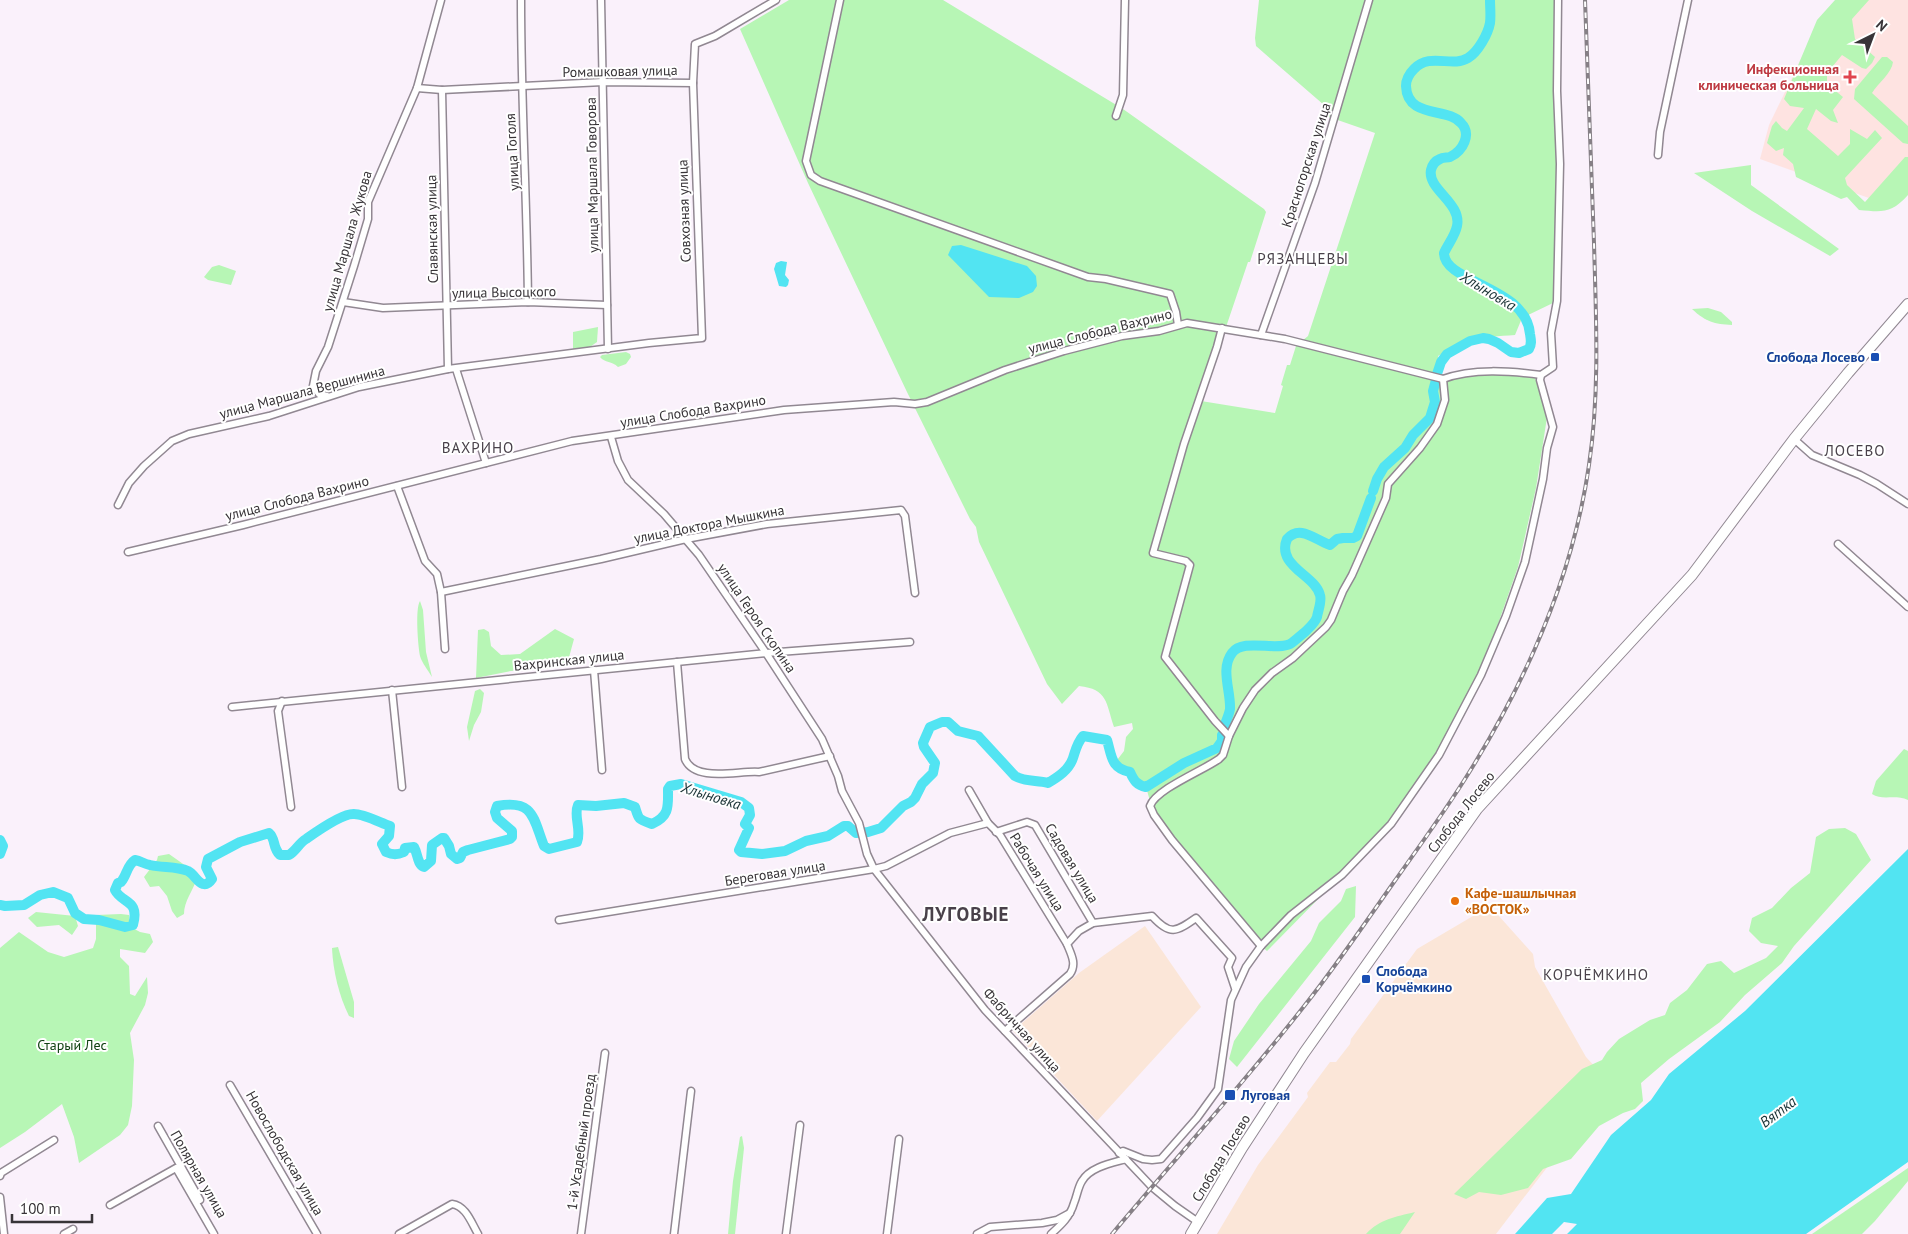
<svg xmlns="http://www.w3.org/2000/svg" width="1908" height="1234" font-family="'PT Sans',sans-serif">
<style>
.industrial{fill:#fbe6d8}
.medical{fill:#fee3e1}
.green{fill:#b7f6b5}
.water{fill:#52e4f2}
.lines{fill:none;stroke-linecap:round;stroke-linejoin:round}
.river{stroke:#52e4f2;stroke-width:10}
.minor-casing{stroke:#918892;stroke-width:9}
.primary-casing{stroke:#918892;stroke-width:12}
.minor{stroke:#fff;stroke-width:6}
.primary{stroke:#fff;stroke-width:10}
.rail-casing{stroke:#868086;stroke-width:4}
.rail{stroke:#fff;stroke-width:2;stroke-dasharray:5.5;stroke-linecap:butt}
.health-dot{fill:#e0444e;stroke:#fff;stroke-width:2}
.transit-dot{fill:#1a4fb4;stroke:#fff;stroke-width:2}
.food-dot{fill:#e8710a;stroke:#fff;stroke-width:2}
.labels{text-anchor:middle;stroke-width:4;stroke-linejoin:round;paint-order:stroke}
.health-label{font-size:14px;font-weight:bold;fill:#be3a42;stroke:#fff;text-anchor:end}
.street-label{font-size:14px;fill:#383438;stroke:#fff}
.transit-label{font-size:14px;font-weight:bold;fill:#164399;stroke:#fff;text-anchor:start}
.food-label{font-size:14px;font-weight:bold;fill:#c56008;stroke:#fff;text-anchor:start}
.park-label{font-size:14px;fill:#104112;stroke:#fff}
.neighbourhood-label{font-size:15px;letter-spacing:1px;fill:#49414a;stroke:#fff}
.water-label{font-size:15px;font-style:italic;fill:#183033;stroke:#fff}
.district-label{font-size:19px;font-weight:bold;letter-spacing:1px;fill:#49414a;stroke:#fff}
</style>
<rect width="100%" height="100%" fill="#faf1fb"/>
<g class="industrial">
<path d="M1490,906l43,48 2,13 51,90 25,27 -115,150h-279l41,-69 50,-68 -1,-4 23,-31h6l14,-18 1,-5 66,-90z"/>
<path d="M1145,926l56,81 -104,114 -84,-90 66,-58z"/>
</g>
<path class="medical" d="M1842,0h66v192l-14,15 -134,-48 9,-34 47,-97z"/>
<g class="green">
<path d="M789,0h154l180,109 141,100 2,3 -16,50h-2l-47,139 74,12 8,-27 -2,-1 6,-20h3l6,-19 12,-10 67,-203 -46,-16 -5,-12 -68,-59 -1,-8 4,-38h295v59l4,74 -5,170 -31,15 -7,17c-34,2 -47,4 -77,21l5,22 15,-3 75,-2 15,38 -12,77 -18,79 -35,100 -40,80 -52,79 -51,55 -15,11 -58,59 -6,-5 -107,-131 -8,-28c-9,-2 -12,-6 -16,-15l-11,-3 -5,-5 10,-13 2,-14 7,-8 -1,-6 -18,4c-8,-24 -6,-38 -35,-41l-17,18 -15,-20 -68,-142 -3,-15 -6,-8 -63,-127 -99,-209 -68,-154z"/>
<path d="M1835,0h34l-17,19 3,20 20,18 -3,6 -6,6 -4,-1 -20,-13 -15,18v11l16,13 -10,13 5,13 -7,-2 -15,-12 -9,20 31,27 12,-12v-15l17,10 8,-9 7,8 -37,40 2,7 18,17 40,-45h3v38c-17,19 -26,17 -49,15l-12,-13 -6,2 -45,-22 -3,-13 -10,-9 1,-7 -8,3 -9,-8 5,-17 4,-5 6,7 5,3 17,-23 -14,-2 -6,-7 33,-79z"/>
<path d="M1882,57h5l6,5c-1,11 -15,21 -21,31l36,33v18l-5,-1 -49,-44 1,-10z"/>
<path d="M1751,165v20l88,64 -9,7 -78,-45 -58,-38z"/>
<path d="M219,265l17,6 -5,14 -23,-5 -4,-3 8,-10z"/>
<path d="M1708,308l13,4 11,10v3c-18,-1 -26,-3 -40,-16z"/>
<path d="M598,327l-1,15 -10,7h-14v-17z"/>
<path d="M626,352l4,2 1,3 -5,7 -8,3c-6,-6 -13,-4 -18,-10l2,-2z"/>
<path d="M420,601l3,9 3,42 6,25c-4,-7 -10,-14 -12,-21 -2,-10 -5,-48 0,-55z"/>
<path d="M484,629l5,3 2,14 10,9 19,-1 35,-25 19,10 -6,22 -17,7 -40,3 -35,7 2,-48z"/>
<path d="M480,689l4,4 -3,19 -7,13 -5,16 -2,-14 8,-36z"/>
<path d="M1904,749l4,2v49c-13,-6 -26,1 -36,-6l4,-13z"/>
<path d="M1845,828l11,6 15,26 -77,86 -12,17 -37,32 -25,27 -51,37 -28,24 2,18 -8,8 -12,4 -24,13 -28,33 -28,10 -15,19 -27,7 -22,-3 -13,7 -12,-5 128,-125 20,-9 5,-8 12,-13 31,-19 15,-5 5,-12 17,-13 20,-26 14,-3 13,12 32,-15 12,-12 -17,-3 -12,-12 3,-13 20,-10 19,-20 19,-15 6,-36 13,-8z"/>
<path d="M169,854l17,12 11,12c-4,13 -13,23 -13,36l-7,4 -5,-7 -5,-15 -8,-10 -9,1 -6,-10 13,-17 1,-4z"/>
<path d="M1356,886l-1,31 -118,150 -8,-8 5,-18 25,-37 52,-63 8,-18 22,-22 5,-12z"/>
<path d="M36,912l39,4 3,10 -6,9 -13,-10 -22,2 -9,-9z"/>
<path d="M121,914l8,1v11l11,6 10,2 3,8 -8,11 -25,-4v8l9,9 1,28 5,2 12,-19 1,16 -3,12 -15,28 4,27 -2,46 -4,19 -8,10 -41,28 -5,-26 -12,-33 -37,28 -25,16v-200l19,-16 29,20 16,5 29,-9 3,-9v-24z"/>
<path d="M338,947l16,55v16l-5,-2c-10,-20 -16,-45 -17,-68z"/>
<path d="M742,1136l2,12 -9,86h-7l5,-53 7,-44z"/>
<path d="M1908,1168v13l-33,40 -13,13h-50z"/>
<path d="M1415,1212l-15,22h-34c14,-15 29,-17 49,-22z"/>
</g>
<g class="water">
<path d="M961,245l66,21 9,10 1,10 -4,6 -14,6 -30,-1 -41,-42 4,-9z"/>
<path d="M781,261l6,1 -2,13 4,5 -1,5 -2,2 -7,-1 -5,-17 2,-6z"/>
<path d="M1908,849v313l-102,72h-239l10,-10 -13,-2 -12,12h-37l32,-36 24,-4 40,-59 40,-35 18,-26 76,-63z"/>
</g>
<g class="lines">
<g class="river">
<path d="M1437,374l4,-12 6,-8 23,-13 13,-3 6,1 9,4 13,9 8,1 10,-4c3,-5 2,-9 1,-15 -4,-48 -86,-51 -86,-81 4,-9 11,-17 13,-27 5,-23 -30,-37 -26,-56 1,-4 4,-9 9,-11 3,-2 7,-1 10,-2 13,-6 22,-23 11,-34 -13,-16 -54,-4 -55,-37 0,-7 3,-12 8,-17 16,-17 38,-1 54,-11 10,-6 20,-24 22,-35 1,-7 0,-16 0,-23"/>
<path d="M1373,491l4,-12 7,-12 21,-19 8,-13 17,-17 5,-16 -2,-11 3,-11"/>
<path d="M1224,727c2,-6 5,-12 6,-18 1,-18 -10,-40 2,-56 11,-15 43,-2 58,-9 5,-3 11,-9 15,-12 5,-5 10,-9 12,-15 1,-6 5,-16 3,-22 -5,-20 -44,-29 -33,-56 13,-15 28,1 43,6l7,-6 6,-1h10l4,-2 14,-38"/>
<path d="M0,840l3,6 -3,8"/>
<path d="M0,905l5,1 19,-1 16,-10 13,-3 15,6 7,15 9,6 15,1 26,7 8,-2c7,-26 -11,-21 -18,-35l3,-7 3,-1c6,-7 6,-17 14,-22 6,1 9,4 15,5 13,3 26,1 38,6 6,3 9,11 15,13 4,1 7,-2 9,-5l-6,-12 2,-8 32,-17 29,-9c7,6 3,14 11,22h9c7,-4 10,-12 17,-16 10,-7 35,-25 47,-25 9,-1 28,9 37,12l-1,10 -7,8 4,8c7,3 11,3 18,0l1,-4 9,-1c4,7 3,17 10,20l7,-6 1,-16 10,-7h2l5,8 2,8 6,5 3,-1 3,-6 5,-2 42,-11 2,-2v-6l-15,-13 -2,-6 2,-6c37,-7 36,12 47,40l5,3 28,-7c5,-12 -4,-26 1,-37l18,1 28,-3 11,4c4,13 3,12 17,17 18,-8 16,-18 16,-35l2,-3 11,-2 60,18 8,6 1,7 -5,9 4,4 -10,22 2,2 21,2 23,-3 21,-10 22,-5 16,-10h4l8,7 12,-1 13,-4 22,-22 8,-4 4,-4 7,-14 11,-11 2,-10 -11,-16 -1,-4 7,-16 12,-5h6l10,9 20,5 37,40c10,6 22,4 33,7 10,-6 21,-13 25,-25 3,-9 4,-15 10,-22l24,4c5,17 4,28 23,32 4,9 7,13 16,15l38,-24 33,-15 5,-7v-6"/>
</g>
<defs>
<g id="minor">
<path d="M521,0c0,101 6,201 7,302"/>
<path d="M601,0l7,349"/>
<path d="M840,0l-34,161 5,14 9,6 268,96 18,2 64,15 6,18 2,13"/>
<path d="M417,88l25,2 161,-8 90,1"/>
<path d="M442,90l6,279"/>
<path d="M1116,116l7,-21 2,-95"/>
<path d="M1658,155l2,-23 28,-132"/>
<path d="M343,302l40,6 145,-6 79,3"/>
<path d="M1222,328l-5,19 -33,97 -31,109 33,8 4,4 -25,92 50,64 14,15"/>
<path d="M1261,335l54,-152 54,-183"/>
<path d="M456,369l30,94"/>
<path d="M327,396l-8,-2 -6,-8 3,-15 12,-24 26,-81 14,-47v-17l49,-114 24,-88"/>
<path d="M611,437l7,24 10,19 36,34 35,41 67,98 56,86 16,37 4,15 17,32 8,31 7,15 111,141 167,177 23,19 23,16"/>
<path d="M1794,439l18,16 48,20 17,9 31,20"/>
<path d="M397,486l28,75 12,13 4,18 4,57"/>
<path d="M118,505l11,-22 15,-17 28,-25 17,-7 80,-18 90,-29 89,-18 201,-26 53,-5 -9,-255 2,-39 20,-8 61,-36"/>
<path d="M1838,544l70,63"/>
<path d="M128,552l115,-27 329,-84 212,-31 110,-8 21,2 12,-2 78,-32 59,-19 58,-15 37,-5 28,-8 98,16 158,40c30,-11 67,-8 98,-4"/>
<path d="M441,592l160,-33 85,-20 81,-15 134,-14 4,6 10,77"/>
<path d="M677,662l8,97c10,24 55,11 74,13l71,-16"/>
<path d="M594,670l8,100"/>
<path d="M392,690l10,97"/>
<path d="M282,701l-4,10 13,96"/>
<path d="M232,707l534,-54 144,-11"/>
<path d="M969,790l19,33 12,12 67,109"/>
<path d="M996,832l31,-10 8,3 58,98"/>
<path d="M559,920l315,-51 12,-3 64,-33 38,-10"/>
<path d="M1261,946l-89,-106 -18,-25 -4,-9c6,-17 54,-36 69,-47l4,-4 6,-19 14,-28 12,-18 17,-17 21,-15 33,-31 5,-7 12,-29 9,-16 34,-77 2,-14 32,-36 17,-24 8,-24 -2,-21"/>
<path d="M1005,1031l65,-57c7,-10 1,-20 -3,-30l12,-13 14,-8 59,-7c18,20 24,16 44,2l36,40 -4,9 7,21"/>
<path d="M230,1085l87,149"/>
<path d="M158,1126l42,74"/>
<path d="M1119,1153l4,-2 20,8 9,1 9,-1 36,-41 21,-29 13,-89 15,-33 15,-21 30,-31 51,-40 49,-51 48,-69 42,-80 25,-59 19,-54 18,-83 4,-31 6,-21 -13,-47 1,-5 12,-8 -2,-34 6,-32 3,-137 -3,-73 1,-91"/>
<path d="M0,1176l1,-3 53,-33"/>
<path d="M0,1197l4,37"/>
<path d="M110,1205l66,-37 38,66"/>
<path d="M64,1234l9,-5"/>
<path d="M399,1234l53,-30c14,2 19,18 26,30"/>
<path d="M581,1234l24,-181"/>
<path d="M674,1234l17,-143"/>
<path d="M786,1234l14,-109"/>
<path d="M887,1234l12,-95"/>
<path d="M977,1234l13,-7 52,-4 15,-3 13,-7"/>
<path d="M1051,1234c10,-9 19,-17 23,-31 3,-7 4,-16 8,-22 8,-14 30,-18 44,-22"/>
</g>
<path id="primary" d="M1191,1234l51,-86 62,-95 173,-244 215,-234 102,-136 54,-66 60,-69"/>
</defs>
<use href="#minor" class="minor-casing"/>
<use href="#primary" class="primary-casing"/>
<use href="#minor" class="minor"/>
<use href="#primary" class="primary"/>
<defs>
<path id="rail" d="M1112,1234c64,-76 131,-150 193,-229 31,-39 60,-82 89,-123 24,-34 49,-68 71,-103 60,-95 108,-203 124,-314 11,-74 7,-148 5,-222 -3,-81 -6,-162 -9,-243"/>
</defs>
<use href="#rail" class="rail-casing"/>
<use href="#rail" class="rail"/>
</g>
<path class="health-dot" d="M1847.5 69.5h5v5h5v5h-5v5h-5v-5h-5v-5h5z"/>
<g class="transit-dot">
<rect x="1870" y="352" width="10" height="10" rx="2.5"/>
<rect x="1361" y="974" width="10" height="10" rx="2.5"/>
<rect x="1224" y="1089" width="12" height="12" rx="2.5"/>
</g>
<circle class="food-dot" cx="1455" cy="901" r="5"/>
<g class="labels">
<g class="health-label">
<text x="1839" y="74">Инфекционная<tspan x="1839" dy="16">клиническая больница</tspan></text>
</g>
<g class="street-label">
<text transform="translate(620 71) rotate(-1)" y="5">Ромашковая улица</text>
<text transform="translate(512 152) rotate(-93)" y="5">улица Гоголя</text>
<text transform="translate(1306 165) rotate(-72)" y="5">Красногорская улица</text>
<text transform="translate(592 175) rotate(-91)" y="5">улица Маршала Говорова</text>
<text transform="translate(684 211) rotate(-92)" y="5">Совхозная улица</text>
<text transform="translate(432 229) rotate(-91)" y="5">Славянская улица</text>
<text transform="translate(347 241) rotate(-74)" y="5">улица Маршала Жукова</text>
<text transform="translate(504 292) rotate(-1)" y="5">улица Высоцкого</text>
<text transform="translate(1100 331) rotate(-14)" y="5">улица Слобода Вахрино</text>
<text transform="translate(302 392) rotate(-15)" y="5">улица Маршала Вершинина</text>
<text transform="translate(693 411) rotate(-9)" y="5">улица Слобода Вахрино</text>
<text transform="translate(297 498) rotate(-14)" y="5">улица Слобода Вахрино</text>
<text transform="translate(709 524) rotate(-11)" y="5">улица Доктора Мышкина</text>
<text transform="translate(757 618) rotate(56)" y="5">улица Героя Скопина</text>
<text transform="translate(569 660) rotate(-6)" y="5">Вахринская улица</text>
<text transform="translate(1461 812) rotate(-52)" y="5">Слобода Лосево</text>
<text transform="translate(1072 863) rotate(59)" y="5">Садовая улица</text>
<text transform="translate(1037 872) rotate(58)" y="5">Рабочая улица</text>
<text transform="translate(775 873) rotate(-9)" y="5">Береговая улица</text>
<text transform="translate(1022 1030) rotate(48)" y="5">Фабричная улица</text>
<text transform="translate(581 1142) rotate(-82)" y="5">1-й Усадебный проезд</text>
<text transform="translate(285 1153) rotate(60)" y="5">Новослободская улица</text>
<text transform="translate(1221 1158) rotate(-59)" y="5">Слобода Лосево</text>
<text transform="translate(199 1174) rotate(60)" y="5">Полярная улица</text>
</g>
<g class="transit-label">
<text x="1865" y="362" text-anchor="end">Слобода Лосево</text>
<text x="1376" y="976">Слобода<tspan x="1376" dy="16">Корчёмкино</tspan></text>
<text x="1241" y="1100">Луговая</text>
</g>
<g class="food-label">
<text x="1465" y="898">Кафе-шашлычная<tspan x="1465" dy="16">«ВОСТОК»</tspan></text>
</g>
<g class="park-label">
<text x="72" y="1050">Старый Лес</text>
</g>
<g class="neighbourhood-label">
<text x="1303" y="264">РЯЗАНЦЕВЫ</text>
<text x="478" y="453">ВАХРИНО</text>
<text x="1855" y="456">ЛОСЕВО</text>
<text x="1596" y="980">КОРЧЁМКИНО</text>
</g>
<g class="water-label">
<text transform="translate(1488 291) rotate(31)" y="5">Хлыновка</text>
<text transform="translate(711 796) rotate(17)" y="5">Хлыновка</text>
<text transform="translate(1778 1112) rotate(-37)" y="5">Вятка</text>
</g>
<g class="district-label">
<text x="966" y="921">ЛУГОВЫЕ</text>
</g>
</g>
<g transform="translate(1873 35) rotate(42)" stroke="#ffffff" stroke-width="4" paint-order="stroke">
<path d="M0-4L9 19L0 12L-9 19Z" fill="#383438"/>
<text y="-8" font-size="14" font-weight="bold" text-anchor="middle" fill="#383438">N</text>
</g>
<path d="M12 1214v8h80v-8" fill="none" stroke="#383438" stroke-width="2.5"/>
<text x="20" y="1214" font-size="15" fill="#383438" stroke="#ffffff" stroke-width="4" paint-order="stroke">100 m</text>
</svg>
